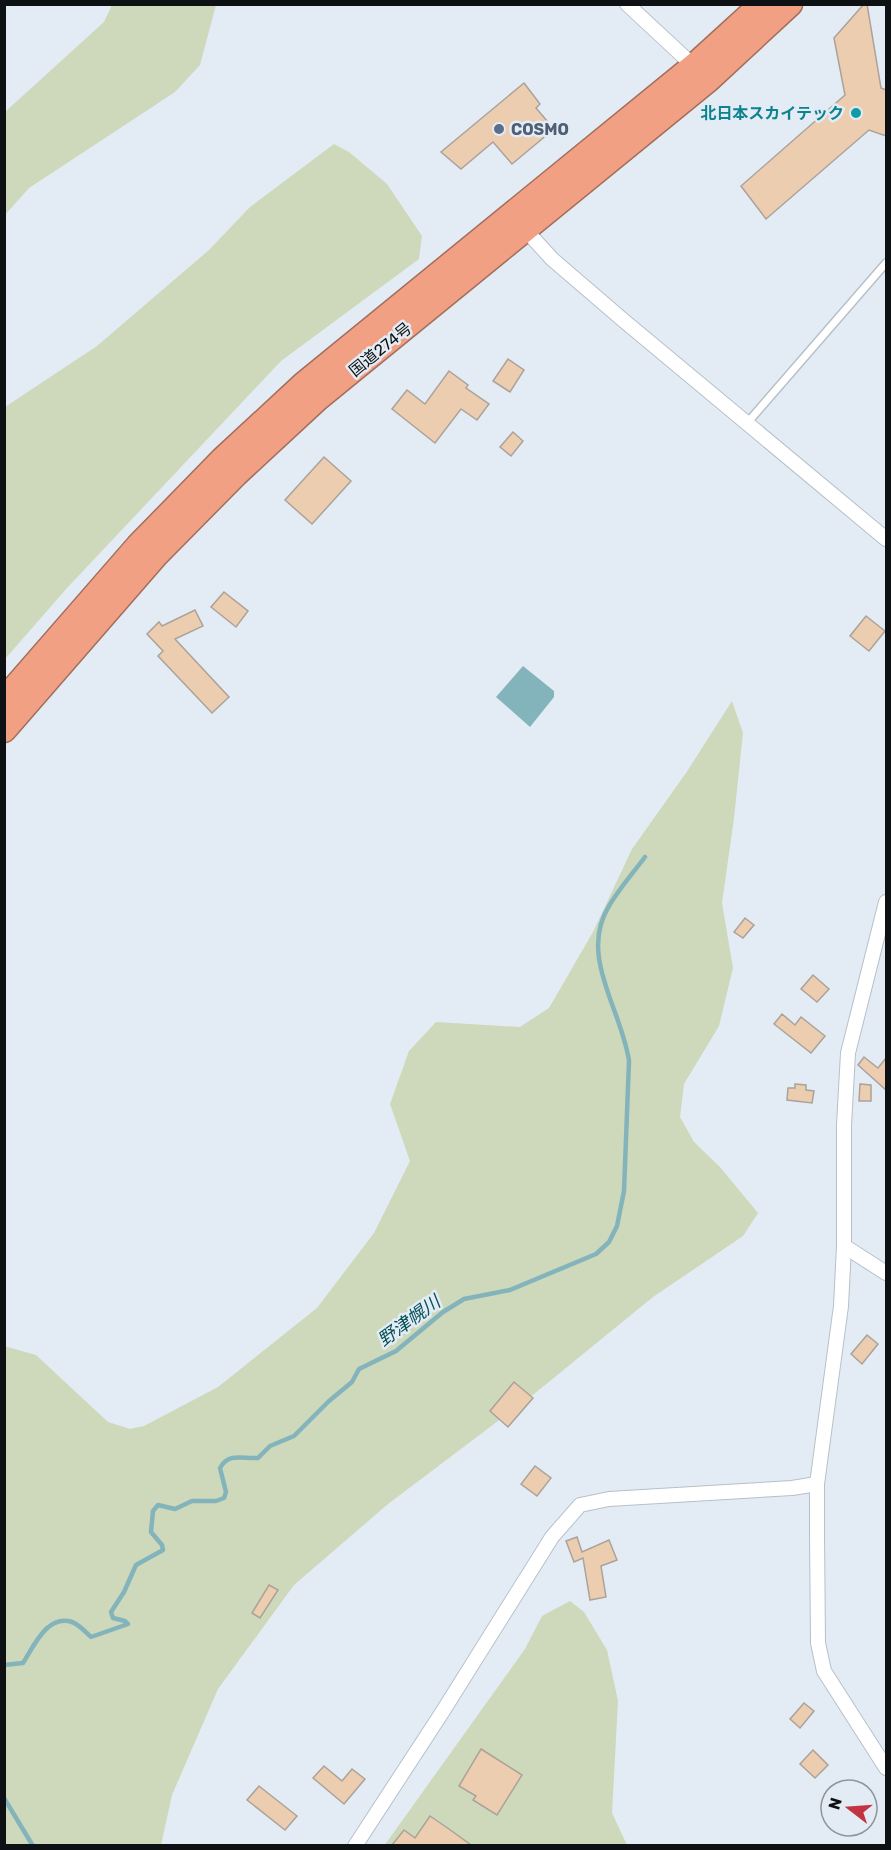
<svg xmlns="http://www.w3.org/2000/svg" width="891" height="1850" font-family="Rubik,'Noto Sans JP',sans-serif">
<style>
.green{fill:#ced8ba}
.water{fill:#84b4bb}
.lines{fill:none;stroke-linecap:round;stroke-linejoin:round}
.stream{stroke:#84b4bb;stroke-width:4.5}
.building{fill:#eccdb0;stroke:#aba29a;stroke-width:1.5}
.lane-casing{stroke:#b7c0c8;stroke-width:10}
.street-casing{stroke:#b7c0c8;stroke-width:16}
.highway-casing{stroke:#a26e5c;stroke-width:27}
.lane{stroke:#fff;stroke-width:7}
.street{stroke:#fff;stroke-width:14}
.highway{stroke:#f2a084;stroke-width:24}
.culture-dot{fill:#0f9aa8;stroke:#e3ecf4;stroke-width:2}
.service-dot{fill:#5c6f8a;stroke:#e3ecf4;stroke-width:2}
.labels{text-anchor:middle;stroke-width:5;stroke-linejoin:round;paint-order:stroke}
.culture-label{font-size:16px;font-weight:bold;fill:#0d838f;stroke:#e3ecf4;text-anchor:end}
.service-label{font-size:16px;font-weight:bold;fill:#4e5e75;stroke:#e3ecf4;text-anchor:start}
.street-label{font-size:16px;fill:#0e1113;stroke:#e3ecf4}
.water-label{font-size:18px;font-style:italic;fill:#055058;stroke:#e3ecf4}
</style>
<rect width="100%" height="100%" fill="#e3ecf4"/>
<g class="green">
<path d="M112,5h104l-16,60 -25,27 -146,96 -24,27v-103l99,-90z"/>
<path d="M334,144l15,8 38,32 35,52 -3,23 -138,102 -214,227 -62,71v-252l92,-61 112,-96 41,-43z"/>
<path d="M732,701l11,32 -9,85 -12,85 11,65 -14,58 -35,58 -4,33 14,25 26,25 38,46 -15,23 -90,61 -119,97 -146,110 -94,81 -76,104 -46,106 -11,50h-156l-1,-499 32,9 72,67 22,7 14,-3 74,-39 99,-79 57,-75 36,-72 -20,-57 19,-53 27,-29 84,5 29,-19 44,-76 39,-83 54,-76z"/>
<path d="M570,1601l14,11 23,38 11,51 -6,112 15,32 -243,1 141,-197 17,-33z"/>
</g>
<path class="water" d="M523,666l31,25v6l-24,30 -34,-30z"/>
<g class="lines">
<g class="stream">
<path d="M4,1665l19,-2c11,-17 24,-49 49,-41 6,2 14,10 19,15l37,-13 -3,-3 -12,-3 -2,-6 13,-20 12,-27 27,-15 -1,-5 -11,-13 2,-21 5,-6 17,4 17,-8h24l8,-3 2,-6 -6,-24c9,-16 22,-9 38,-10l12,-12 24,-10 35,-35 23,-19 7,-13 37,-18 47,-39 21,-13 46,-9 86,-36 13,-12 8,-16 7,-35 5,-130c-7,-51 -51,-105 -20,-155 10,-17 24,-33 36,-49"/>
<path d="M4,1798l29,48"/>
</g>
</g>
<g class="building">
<path d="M864,4h3l14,84 5,2v46l-17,-6 -103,89 -25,-33 104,-91 -11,-57z"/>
<path d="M524,83l16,21 -4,4 18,21 -42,35 -19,-22 -32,27 -20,-17z"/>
<path d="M508,359l16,11 -14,22 -17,-11z"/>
<path d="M449,371l19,14 -2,3 23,16 -12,16 -16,-11 -26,34 -43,-34 15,-19 18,14z"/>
<path d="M513,432l10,9 -12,15 -11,-9z"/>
<path d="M324,457l27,24 -39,43 -27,-24z"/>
<path d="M224,592l24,19 -12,16 -25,-20z"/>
<path d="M195,610l8,16 -28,13 54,58 -17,16 -54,-57 5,-5 -16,-17 12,-12 3,4z"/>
<path d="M866,616l19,15 -16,20 -19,-15z"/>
<path d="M745,918l9,7 -11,13 -9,-6z"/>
<path d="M813,975l16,14 -12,13 -16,-13z"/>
<path d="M782,1014l13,11 6,-8 24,19 -14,17 -37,-29z"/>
<path d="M864,1057l14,11 8,-10v32l-28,-25z"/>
<path d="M795,1084l11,1v5l8,1 -2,12 -25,-3 1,-12h7z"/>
<path d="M860,1084l11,1v16h-12z"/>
<path d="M867,1335l11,9 -16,20 -11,-10z"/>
<path d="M514,1382l19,16 -25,29 -18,-16z"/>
<path d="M535,1466l16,12 -14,18 -16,-12z"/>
<path d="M577,1537l5,15 27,-12 8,20 -16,6 5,31 -16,3 -7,-42 -9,4 -8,-21z"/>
<path d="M269,1585l9,5 -18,28 -8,-5z"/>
<path d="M804,1703l10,8 -14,17 -10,-9z"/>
<path d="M481,1749l41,26 -25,40 -24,-15 3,-4 -17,-10z"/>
<path d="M813,1750l15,15 -13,13 -15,-14z"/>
<path d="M324,1766l18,15 10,-12 13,10 -21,25 -31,-26z"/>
<path d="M259,1786l38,30 -12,14 -38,-30z"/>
<path d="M430,1816l19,13 22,16h-79l12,-15 11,8z"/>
</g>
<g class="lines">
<defs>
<path id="lane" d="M748,422l138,-159"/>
<g id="street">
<path d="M627,4l71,66"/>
<path d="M521,225l31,34 71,61 263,219"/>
<path d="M886,902l-38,151 -4,72v121l-3,60 -24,178v50l1,109 6,28 62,97"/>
<path d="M844,1246l42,27"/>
<path d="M355,1846l88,-135 109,-174 28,-32 29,-6 183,-11 25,-4"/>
</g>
<g id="highway">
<path d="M4,700l134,-154 85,-87 81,-75 391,-319 67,-61"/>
<path d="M4,730l153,-176 79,-80 81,-75 391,-319 82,-76"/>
</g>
</defs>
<use href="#lane" class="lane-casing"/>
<use href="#street" class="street-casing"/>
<use href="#highway" class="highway-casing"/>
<use href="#lane" class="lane"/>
<use href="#street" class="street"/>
<use href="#highway" class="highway"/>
</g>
<circle class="culture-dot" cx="856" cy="113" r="6"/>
<circle class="service-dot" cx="499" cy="129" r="6"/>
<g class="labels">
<g class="culture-label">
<text x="844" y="119">北日本スカイテック</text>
</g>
<g class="service-label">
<text x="511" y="135">COSMO</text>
</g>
<g class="street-label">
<text transform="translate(380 349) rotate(-39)" y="6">国道274号</text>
</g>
<g class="water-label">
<text transform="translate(409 1321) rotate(-36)" y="6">野津幌川</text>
</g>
</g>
<rect width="891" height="1850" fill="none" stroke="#0e1113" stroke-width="12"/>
<g transform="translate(849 1808) rotate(287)"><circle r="28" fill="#e3ecf4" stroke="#8e949a" stroke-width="1.5"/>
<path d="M0-4.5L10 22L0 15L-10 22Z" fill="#c33343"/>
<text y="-9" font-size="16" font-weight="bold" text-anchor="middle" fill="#0e1113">N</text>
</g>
</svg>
